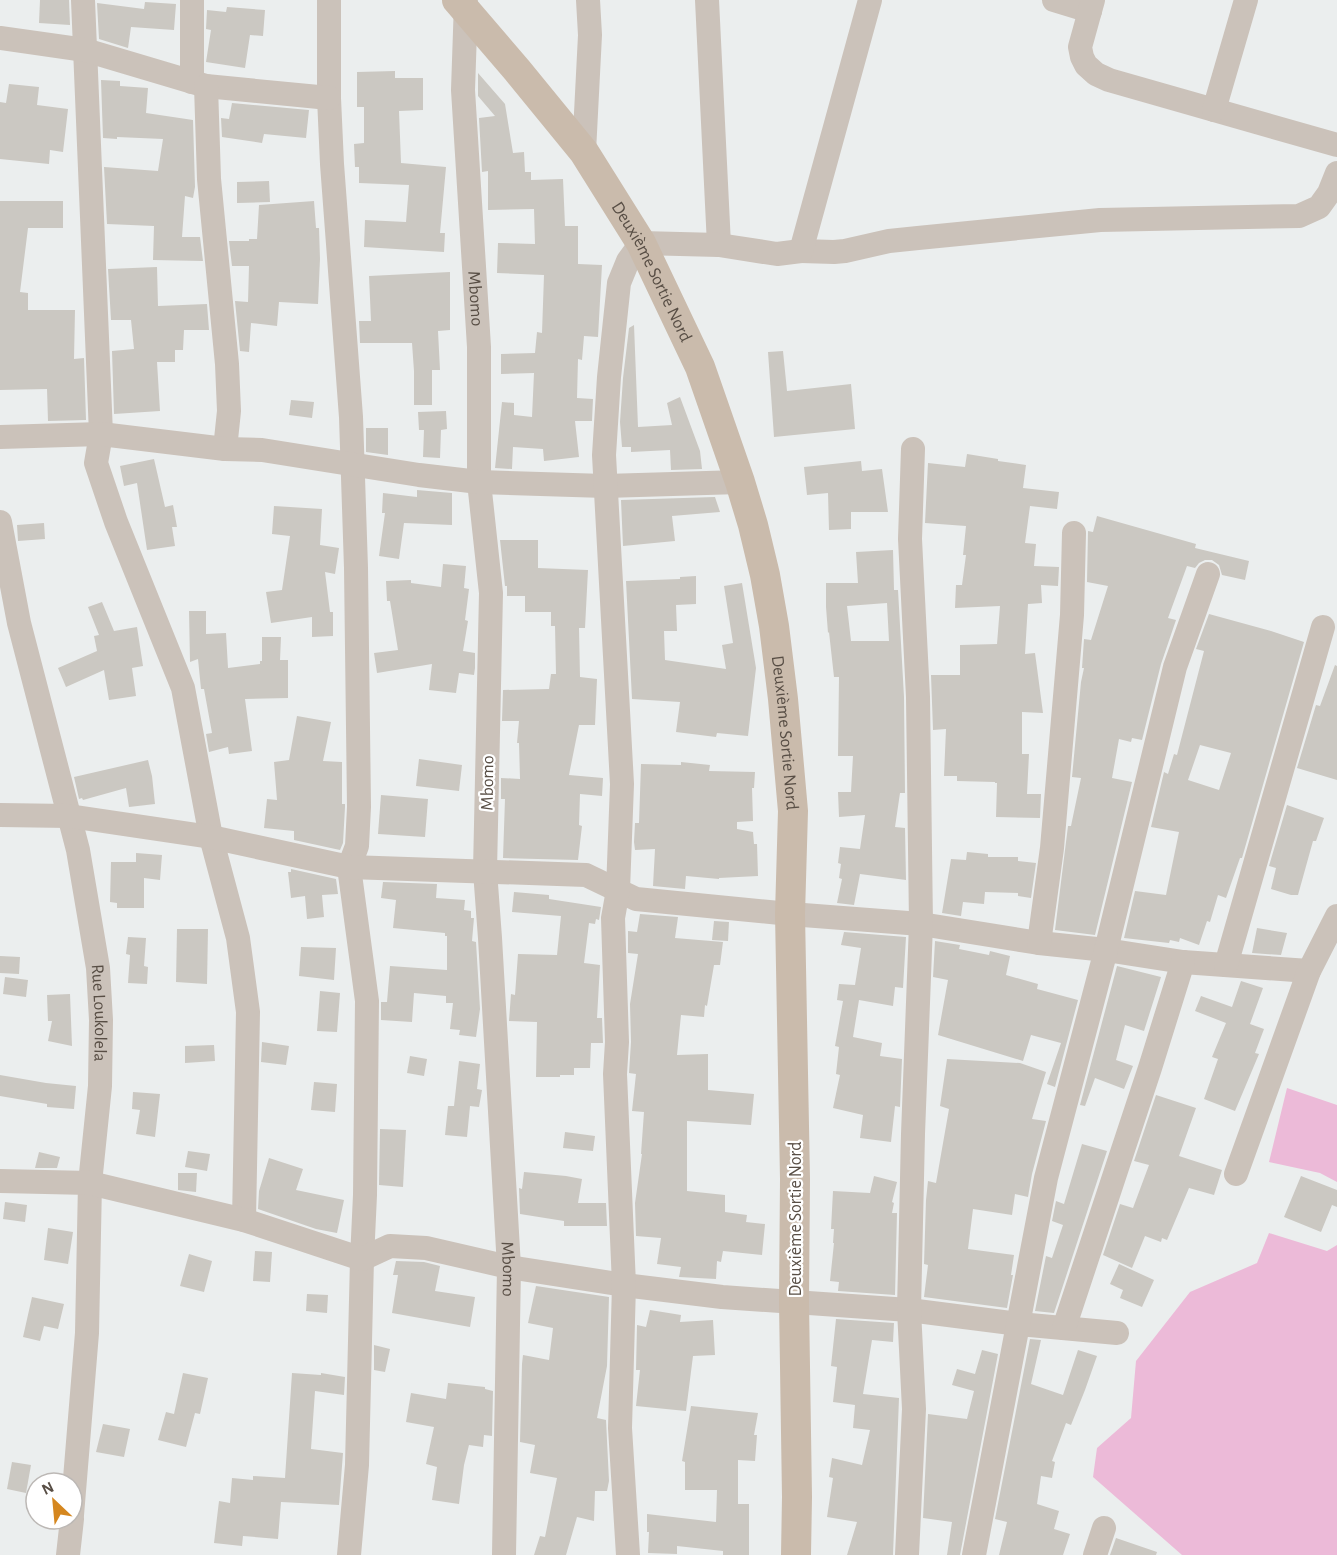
<svg xmlns="http://www.w3.org/2000/svg" width="1337" height="1555" font-family="'Alegreya Sans',sans-serif">
<style>
.green{fill:#ecbad8}
.building{fill:#cbc8c2;fill-rule:evenodd}
.lines{fill:none;stroke-linecap:round;stroke-linejoin:round}
.minor{stroke:#cbc2ba;stroke-width:24}
.major{stroke:#cabbac;stroke-width:30}
.labels{text-anchor:middle;stroke-width:4.5;stroke-linejoin:round;paint-order:stroke}
.street-label{font-size:18px;fill:#584e45;stroke:#fff}
</style>
<rect width="100%" height="100%" fill="#ebeeee"/>
<g class="green">
<path d="M1287,1088l50,17v77l-17,-9 -51,-11z"/>
<path d="M1269,1233l58,18 10,-6v310h-155l-89,-78 4,-29 34,-30 5,-57 54,-69 67,-29z"/>
</g>
<g class="building">
<path d="M40,0h29l1,25 -31,-2z"/>
<path d="M145,2l31,2 -2,26 -43,-3 -3,21 -29,-9 -2,-36 47,6z"/>
<path d="M227,7l38,3 -2,26 -13,-1 -5,33 -39,-6 5,-32 -5,-1 1,-19 19,2z"/>
<path d="M395,71v7h28v32l-24,1 2,52 45,4 -6,66h5l-1,19 -80,-5 1,-27 41,2 3,-37 -50,-2v-16h-4l-1,-23 10,-1v-36h-7v-35z"/>
<path d="M478,73l27,31 8,49 11,-1 1,20h6v8l32,-1 2,47h13v38l24,1 -4,72 -14,-1 -2,24 -4,-1 -1,39 16,1 -1,22h-17l4,36 -35,4 -1,-12 -30,-2 -1,22 -17,-1 7,-66 12,1v12l18,2 2,-44 -33,1v-20l34,-1 2,-21 5,1 2,-58 -47,-2 1,-30 37,1 -1,-35 -46,1v-39l-6,1 -3,-54 16,-2 -17,-20z"/>
<path d="M101,80l19,1v5l28,2 -2,25 47,7 2,67 -2,11 -8,-2 -3,41h18l3,24 -50,-1 1,-34 -47,-2 -3,-57 54,4 5,-32 -46,-2v2l-14,-1z"/>
<path d="M9,84l30,3 -2,18 31,4 -5,43 -13,-2 -1,14 -49,-5v-57l6,1z"/>
<path d="M232,103l77,7 -3,28 -42,-4 -2,9 -40,-6 -1,-19 8,1z"/>
<path d="M269,181l1,21 -33,1v-21z"/>
<path d="M0,201h63v27h-35l-8,64 8,1v17h47l-1,49 10,-1 2,62 -38,1 -1,-32 -47,1z"/>
<path d="M314,201l2,27h3l1,31 -2,45 -39,-2 -2,24 -26,-3 -2,29 -9,-1 -5,-50 13,1 1,-36h-17l-3,-25h20v-2h8l2,-34z"/>
<path d="M157,267l1,39 49,-2 2,26h-25l-1,20h-8v12h-18l3,49 -46,3 -2,-63 22,-2 -3,-29h-20l-3,-51z"/>
<path d="M450,272v58l-12,1 2,39h-8v35h-18v-34l-2,-28h-52l-1,-22h12l-2,-45z"/>
<path d="M634,325l4,102 34,-2 -5,-22 13,-6 20,54 2,18 -31,1 -1,-20 -39,2v-5h-9l-2,-25 3,-44 6,-50z"/>
<path d="M783,351l4,40 64,-7 4,45 -81,8 -6,-85z"/>
<path d="M291,400l23,2 -2,16 -23,-3z"/>
<path d="M446,411l1,18 -6,1 -1,28 -17,-1 1,-27h-5l-1,-18z"/>
<path d="M366,428h22v27l-22,-3z"/>
<path d="M967,454l31,5v2l28,4 -3,23 36,4 -2,17 -27,-3 -5,37 11,1 -2,22 25,1 -1,19 -17,-1 1,18 -14,1 -3,50 10,-1 8,60 -21,-1v42h7l-2,40h14l-1,24 -44,-1 1,-34h-2v-1l-38,-1v-5h-13l2,-47 -13,1 -2,-55h29v-30l37,-1 3,-38 -45,2 1,-23h6l4,-30h-3l3,-29 -41,-3 3,-60 37,4z"/>
<path d="M154,459l11,48 8,-2 4,22h-5l3,19 -28,4 -10,-67 -13,3 -4,-20z"/>
<path d="M861,461l1,10 20,-2 6,43h-37v17l-22,1 -1,-37 -21,2 -3,-28z"/>
<path d="M417,490l35,3v32l-48,-2 -5,36 -20,-3 6,-43h-3l1,-20 34,4z"/>
<path d="M715,497l5,15 -48,4 3,25 -52,5 -2,-46z"/>
<path d="M274,506l48,3 -2,36 19,3 -4,26 -10,-2 5,40h3v24l-21,1v-20l-41,6 -5,-31 16,-2 8,-54 -18,-2z"/>
<path d="M1097,516l99,28 -1,4 54,13 -4,19 -23,-5 -3,-10 -7,-5h-7l-6,3 -4,5 -8,-2 -19,52 8,2 -15,44 -19,76 -10,-2 -1,4 -12,-3 -7,39 20,4 -37,153 -40,-5 13,-104h3l10,-48 -9,-1 9,-95 3,-14h-2l2,-29 7,1 17,-54 -21,-4 1,-51 5,1z"/>
<path d="M44,523l1,16 -27,2 -1,-16z"/>
<path d="M500,540h38v28l50,2 -3,58h-6l1,49 17,2 -2,46h-16l-10,50 34,3 -1,18 -22,-2 -1,31 3,1 -4,34 -75,-2 2,-59h-4v-21l19,1 -1,-36h-2l2,-22h-17l1,-31 46,-1 2,-15h5l-1,-48h-4v-14h-26v-16h-18v-10h-2z"/>
<path d="M893,550l1,40h4l6,107 1,96h-5l-5,34 10,1 1,52 -46,-6 -6,31 -17,-2 5,-24 -3,-1 2,-14 -3,-1 2,-16 20,2 5,-34 -26,2 -1,-25h13l2,-36h-15l1,-79h-5l-5,-45 -1,1 -2,-26v-24h32l-2,-31zM887,603l2,38h-38l-4,-35z"/>
<path d="M443,564l23,2 -2,22 5,1 -4,31 3,1 -5,30 12,2v15l-1,7 -15,-2 -3,20 -27,-3 3,-26 -55,9 -3,-20 24,-3 -8,-49h-3l-1,-20 25,-1v3l30,4z"/>
<path d="M696,576v28l-20,1 1,26h-13l1,29 61,9 -4,-24 11,-2 -9,-57 18,-3 14,85 -8,68 -31,-3 -1,4 -40,-5 4,-30 -48,-3 -6,-118 54,-2v-2z"/>
<path d="M102,602l12,29 23,-4 6,39 -11,2 4,28 -27,4 -5,-30 -38,17 -8,-19 39,-17 -3,-15 5,-1 -11,-28z"/>
<path d="M189,611h17v23l20,-1 2,35 32,-4v-3h2v-24h19l-1,23h8v38l-43,1 7,52 -23,3 -1,-7 -19,5 -3,-18 6,-1 -8,-44h-3l-3,-30 -8,3z"/>
<path d="M1209,614l62,17 33,11 -62,216h-2l-14,40 -8,-3 -8,27 -3,-1 -8,24 -19,-7 -1,4 -9,-2 -1,3 -45,-5 11,-47 31,4 13,-63 -28,-5 13,-55 4,2 6,-20 3,1 27,-104 -8,-2zM1200,745l31,8 -12,37 -31,-10z"/>
<path d="M1335,665l2,1v114l-40,-12 19,-63 4,1z"/>
<path d="M297,716l34,6 -8,39 19,1v42h3v3l-2,36 -3,7 -46,-10v-9l-30,-3 3,-29 10,1 -3,-38 15,-2z"/>
<path d="M419,759l43,6 -3,26 -43,-5z"/>
<path d="M148,760l4,16 3,28 -26,3 -3,-19 -43,12 -1,-2 -3,1 -5,-22z"/>
<path d="M681,762l29,3 -1,6 46,1 -1,16h-2l1,33 -16,1v7l16,3 1,12h3l1,32 -39,2v1l-33,-3 -1,13 -32,-3 2,-37 -20,1 -1,-8 1,-19h4l2,-59 40,1z"/>
<path d="M381,795l47,4 -3,38 -47,-3z"/>
<path d="M1287,805l37,13 -8,23h-3l-15,54h-7l-20,-6 5,-21 -7,-2z"/>
<path d="M967,852l21,2v3h30v4l18,2 -5,35 -13,-2v-3l-33,-1 -1,12 -21,-2 -2,14 -19,-3 9,-54 15,1z"/>
<path d="M136,853l26,2 -2,25 -16,-2v30h-27v-5l-7,-1 1,-40h25z"/>
<path d="M291,869l45,10 2,15 -16,1 2,22 -17,2 -2,-23 -14,2 -3,-26h3z"/>
<path d="M383,882l54,2 -1,14 29,2 -1,10 7,1v7h3l-2,23 4,1 4,67 -4,28 -17,-2 1,-5 -10,-1 3,-26h-7v-7l-32,-3 -2,29 -31,-2v-18h6l3,-36 57,4v-34h-2v-3l-52,-5 3,-28 -15,-2z"/>
<path d="M514,892l35,3v4l52,8 -2,13 -3,-1 -1,5 -6,-1 -5,40 16,2 -3,53h5l1,25h-12l-1,25h-16v7h-14v2h-24l1,-55 -28,-1 2,-27 4,1 3,-41 39,1 4,-39 -49,-4z"/>
<path d="M640,914l38,3 -3,21 48,4 -3,23h-6l-7,41 -2,-1 -1,12 -23,-2 -4,40 31,-1v36l46,4 -3,31 -64,-4v70l38,4v17l22,3 -1,7 19,2 -3,31 -39,-4 -2,11 -4,-1 -1,18 -37,-2 2,-10 -24,-3 4,-26 -25,-2 -1,-33 7,-49h-1l3,-42 -12,-1 4,-37 -7,-1 2,-31 -1,-38 8,-50 -10,-1v-22l9,1z"/>
<path d="M714,921l15,1 -1,19 -16,-1z"/>
<path d="M1257,928l30,5 -6,22 -29,-2z"/>
<path d="M177,929h31l-1,55 -31,-2z"/>
<path d="M844,932l62,5 -3,51 -8,-1 -2,19 -34,-6 -6,37 29,6 -2,13 22,3 -2,48 -5,-1 -4,36 -31,-4 3,-23 -30,-7 7,-33 -4,-1 3,-27 -4,-1 8,-45 -6,-1 2,-16 16,1 6,-37 -20,-3z"/>
<path d="M128,937l18,1 -2,28 4,1 -1,17 -19,-1 2,-28 -4,-1z"/>
<path d="M935,941l25,4 -1,4 30,6 1,-4 20,5 -4,19 32,9 -1,5 41,11 -23,87 -8,-3 14,-41 -30,-8 -8,26 -85,-26 10,-55 -15,-3z"/>
<path d="M301,947l35,1 -2,32 -35,-4z"/>
<path d="M0,956l20,1 -1,17 -19,-1z"/>
<path d="M1117,966l44,11 -17,54 -19,-6 -9,35 17,6 -9,23 -29,-11 -10,28 -5,-1z"/>
<path d="M5,977l23,3 -2,17 -23,-3z"/>
<path d="M1241,981l22,7 -13,36 14,5 -9,24 4,1 -24,57 -31,-12 14,-40 -6,-2 14,-34 -31,-12 6,-15 31,11z"/>
<path d="M320,991l20,2 -3,39 -20,-1z"/>
<path d="M70,994l2,52 -24,-5 4,-20h-4l-1,-26z"/>
<path d="M262,1042l27,4 -3,19 -25,-3z"/>
<path d="M214,1045l1,16 -30,2v-17z"/>
<path d="M410,1056l17,3 -3,17 -17,-3z"/>
<path d="M947,1059l73,4 26,9 -14,47 14,2 -14,53 -4,23 -13,-3 -3,21 -39,-6 -5,40 46,6 -3,20h2l-6,33 -83,-11 4,-32 -4,-1 2,-64 2,-19 8,2 13,-74 -9,-3z"/>
<path d="M459,1061l21,3 -3,25 5,1 -3,17 -9,-1 -3,31 -22,-2 3,-29h6z"/>
<path d="M0,1075l46,8 30,3 -2,23 -27,-2v-3l-47,-8z"/>
<path d="M314,1082l23,2 -2,28 -24,-2z"/>
<path d="M133,1092l27,2 -5,43 -19,-3 4,-24 -8,-1z"/>
<path d="M1156,1095l40,13 -17,48 43,14 -8,25 -25,-7 -22,52 -5,-2 -1,4 -16,-6 -13,32 -29,-13 17,-51 13,4 16,-43 -15,-4z"/>
<path d="M380,1129l26,1 -3,57 -24,-2z"/>
<path d="M565,1132l30,4 -2,15 -30,-3z"/>
<path d="M1082,1144l25,7 -53,162 -19,-2 11,-55 6,2 11,-33 -11,-4 4,-20 8,3z"/>
<path d="M188,1151l22,3 -3,17 -22,-4z"/>
<path d="M39,1152l21,5 -3,11h-22z"/>
<path d="M269,1158l34,11 -7,21 48,10 -7,33 -21,-4 -58,-20 1,-18z"/>
<path d="M524,1172l42,4 16,3 -4,24h28l1,23h-43v-5l-44,-7 -1,-26 3,1z"/>
<path d="M178,1173h19l-1,19 -18,-2z"/>
<path d="M874,1176l23,6 -5,20 2,1 -2,10h5l-2,82 -57,-4 1,-9 -9,-1 4,-38h-1l1,-14h-3l2,-38 37,2z"/>
<path d="M1301,1176l36,14v17l-5,-2 -11,27 -37,-15z"/>
<path d="M5,1202l22,3 -2,17 -22,-3z"/>
<path d="M48,1228l25,4 -5,32 -24,-4z"/>
<path d="M255,1251l17,1 -2,30 -17,-1z"/>
<path d="M189,1254l23,7 -8,31 -24,-6z"/>
<path d="M396,1261l28,1 16,4 -5,25 40,6 -5,30 -78,-14 6,-38h-5z"/>
<path d="M1119,1264l35,16 -12,27 -22,-9 3,-8 -13,-6z"/>
<path d="M536,1286l73,11 -2,69 -10,52 9,2 3,61 -2,10h-12l-1,30 -17,-4 -11,38h-32l6,-19 5,1 12,-59 -27,-5 5,-28 -15,-3 2,-78 1,-9 26,5 4,-32 -25,-5z"/>
<path d="M307,1294l21,1 -1,18 -21,-2z"/>
<path d="M32,1297l32,7 -6,25 -14,-3 -4,15 -17,-4z"/>
<path d="M650,1310l31,5 -1,7 33,-2 2,35 -22,1 -7,55 -50,-5 4,-36h-4l1,-45 9,2z"/>
<path d="M836,1319l58,4 -1,19 -21,-2 -9,54 36,4 -6,157h-46l10,-33 -30,-5 6,-39 -4,-1 3,-19 30,7 8,-35 -17,-2 2,-23 -22,-3 4,-35 -6,-1z"/>
<path d="M1030,1339l11,1 -10,44 32,11 15,-45 19,6 -12,34 -14,35 -5,-2 -14,38 3,1 -3,16 -11,-2 -4,28 22,7 -5,18 16,5 -7,21h-64l8,-33 -12,-3z"/>
<path d="M374,1345l16,4 -5,23 -11,-2z"/>
<path d="M982,1350l16,4 -38,201h-13l5,-33 -29,-4 5,-104 39,5 7,-28 -22,-6 5,-16 18,5z"/>
<path d="M183,1373l25,5 -8,36 -5,-1 -9,34 -28,-7 8,-28 8,2z"/>
<path d="M292,1373l29,2v-2l24,4 -1,18 -29,-4 -4,58 32,4 -4,52 -58,-3 -3,37 -35,-3 -1,10 -28,-3 5,-42 11,2 2,-25 21,2v-4l32,2z"/>
<path d="M448,1383l37,4v2l8,2 -1,45 -8,-1 -1,12 -14,-2 -5,20 -5,39 -27,-4 5,-33 -11,-3 8,-37 -28,-5 5,-29 35,6z"/>
<path d="M691,1406l67,7 -4,22h3l-2,26 -17,-1v44h11v51h-26v-4l-46,-5v8l-29,-1 1,-21h-2v-18l69,8 1,-32h-32v-28l-3,-1z"/>
<path d="M103,1424l27,5 -6,28 -28,-5z"/>
<path d="M12,1462l19,3 -5,28 -19,-4z"/>
<path d="M1116,1538l41,14 -1,3h-46z"/>
</g>
<g class="lines">
<g class="minor">
<path d="M83,0l18,434 -5,29 20,59 67,166 28,149 27,101 10,74 -4,208"/>
<path d="M329,0v98l3,66 19,253 5,151 3,239 -2,39 -8,21 18,134 -2,194 -3,64 -5,206 -8,90"/>
<path d="M707,0l12,245"/>
<path d="M1054,0l36,11"/>
<path d="M1093,0l-13,47 2,10 4,8 10,9 13,6 228,65"/>
<path id="s1" d="M466,2l-3,88 16,257v135l12,111 -6,278 5,67 19,329 -5,288"/>
<path d="M0,38l85,12 121,36 123,12"/>
<path d="M192,82v-82"/>
<path d="M206,86l3,93 18,185 2,47 -4,38"/>
<path d="M1214,110l32,-110"/>
<path d="M584,152l6,-117 -2,-35"/>
<path d="M801,251l33,1 11,-1 44,-10 29,-3 182,-18 199,-4 20,-9 10,-14 8,-20"/>
<path d="M0,437l101,-3 124,15 37,1 157,25 60,7 126,4 135,-4"/>
<path id="s2" d="M0,522l19,101 59,227 20,118 3,52 -1,66 -10,97 -3,150 -15,182"/>
<path d="M0,815l69,1 142,21 138,30 237,8 50,24 154,15 131,10 118,19 67,7 77,12 126,9"/>
<path d="M1039,943l13,-95 20,-233 2,-82"/>
<path d="M1226,965l97,-338"/>
<path d="M1236,1174l73,-203 28,-55"/>
<path d="M0,1181l90,2 154,37 118,39 28,-13 36,2 83,19 115,18 98,12 187,13 110,14 98,9"/>
<path d="M1064,1328l86,-260 33,-106"/>
<path d="M68,1555l4,-36"/>
<path d="M628,1555l-8,-127 4,-143 -9,-211 2,-32 -4,-124 5,-28 4,-106 -18,-329 5,-78 10,-94 9,-22 13,-18 78,2 58,9 24,-3 69,-251"/>
<path d="M907,1555l7,-146 -5,-99 4,-176 8,-210 -3,-227 -8,-158 3,-90"/>
<path d="M974,1555l72,-377 60,-228 69,-283 33,-93"/>
<path d="M1095,1555l9,-27"/>
</g>
<path class="major" id="s3" d="M457,0l60,70 67,82 57,91 59,124 40,115 13,43 12,50 9,51 9,73 10,112 -3,103 5,265 -1,123 3,195 -1,58"/>
</g>
<g class="labels">
<g class="street-label">
<text dy="6" stroke="none"><textPath href="#s3" startOffset="336">Deuxième Sortie Nord</textPath></text>
<text dy="6" stroke="none"><textPath href="#s1" startOffset="297">Mbomo</textPath></text>
<text dy="6" stroke="none"><textPath href="#s3" startOffset="820">Deuxième Sortie Nord</textPath></text>
<text transform="translate(487 783) rotate(-89)" y="6">Mbomo</text>
<text dy="6" stroke="none"><textPath href="#s2" startOffset="502">Rue Loukolela</textPath></text>
<text transform="translate(795 1219) rotate(-90)" y="6">Deuxième Sortie Nord</text>
<text dy="6" stroke="none"><textPath href="#s1" startOffset="1269">Mbomo</textPath></text>
</g>
</g>
<g transform="translate(54 1501) rotate(334)"><circle r="28" fill="#ffffff" stroke="#bcb8b5" stroke-width="1.5"/>
<path d="M0-4.5L10 22L0 15L-10 22Z" fill="#d5871f"/>
<text y="-9" font-size="16" font-weight="bold" text-anchor="middle" fill="#584e45">N</text>
</g>
</svg>
